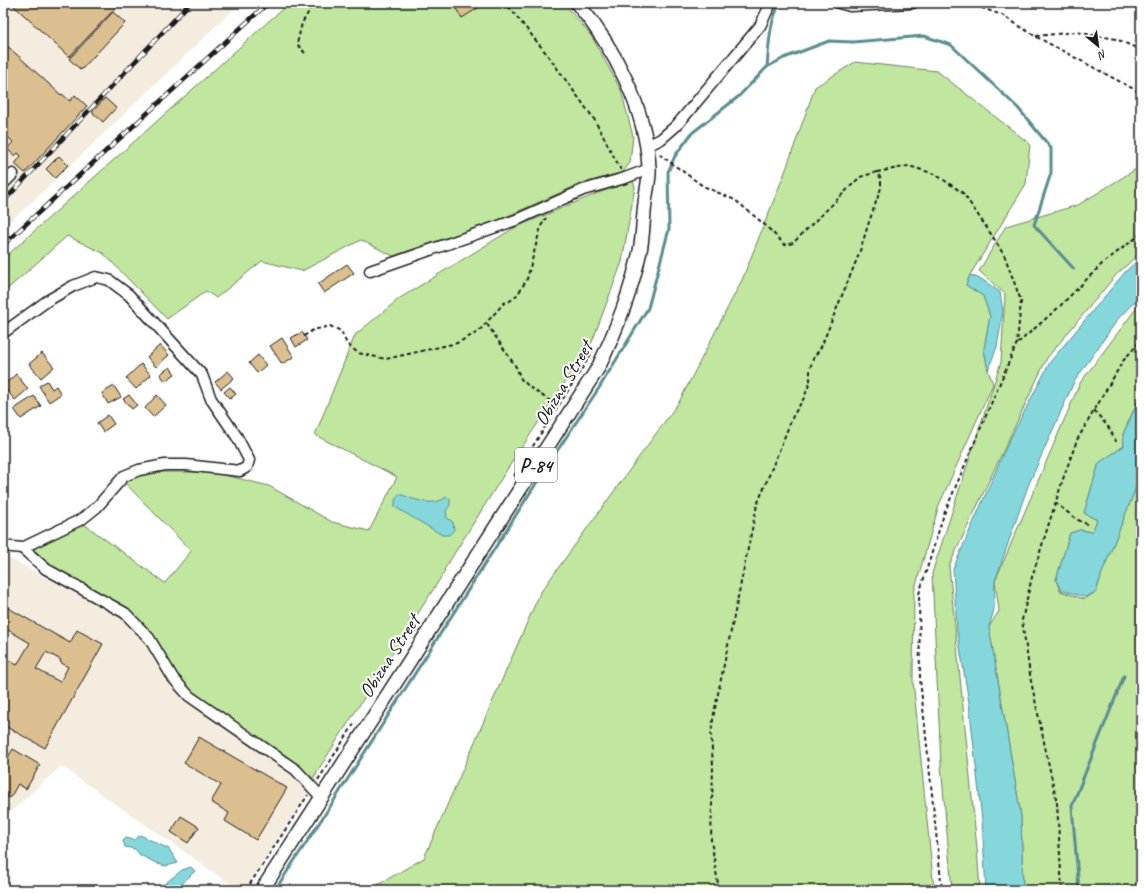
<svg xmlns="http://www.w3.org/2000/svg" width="1144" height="893" font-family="Caveat,sans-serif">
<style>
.built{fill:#f4ecde}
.green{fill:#c0e6a0;stroke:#6e815e}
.water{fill:#85d7dc;stroke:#5b8c8f}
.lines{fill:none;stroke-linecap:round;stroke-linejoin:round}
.stream{stroke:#5b8c8f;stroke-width:3}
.building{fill:#dcbf90;stroke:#1c1c1c;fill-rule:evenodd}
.minor-casing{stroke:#1c1c1c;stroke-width:13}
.major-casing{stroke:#1c1c1c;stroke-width:16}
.path{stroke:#1c1c1c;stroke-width:2;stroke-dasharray:4 3;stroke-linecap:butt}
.minor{stroke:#fff;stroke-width:10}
.major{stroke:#fff;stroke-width:13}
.rail-casing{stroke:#1c1c1c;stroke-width:4.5}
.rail{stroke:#fff;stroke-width:3;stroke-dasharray:9;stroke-linecap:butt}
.labels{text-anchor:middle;stroke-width:4;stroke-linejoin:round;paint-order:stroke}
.shield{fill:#fff;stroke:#606060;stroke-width:1}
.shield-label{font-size:19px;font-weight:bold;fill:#1c1c1c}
.street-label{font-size:20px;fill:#1c1c1c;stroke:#fff}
</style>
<rect width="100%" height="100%" fill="#fff"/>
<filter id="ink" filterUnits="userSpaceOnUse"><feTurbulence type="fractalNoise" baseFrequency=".025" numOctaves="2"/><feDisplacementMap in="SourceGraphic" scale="8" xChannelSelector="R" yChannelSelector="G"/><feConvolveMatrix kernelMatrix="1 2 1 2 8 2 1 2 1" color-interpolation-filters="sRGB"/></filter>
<g filter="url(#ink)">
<g class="built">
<path d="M3,3h237l-191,183 -46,42z"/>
<path d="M3,555l123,65 194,154 -75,116h-6l-178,-124 -58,53z"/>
</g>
<g class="green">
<path d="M289,3h275l28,34 29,53 12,46 -3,27 -7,9 -43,12 -86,38 -101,34 -32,-16 -59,31 -40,-10 -46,37 -10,-7 -39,28 -64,-66 -36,-17 -64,57v-34z"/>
<path d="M855,62l82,9 93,73 -4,40 -56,91 -4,10 17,11 7,20 -6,33 4,21 5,14 -54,121 -25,87 -1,88 21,210h-565l55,-32 116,-265 139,-191 63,-122 43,-108 30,-85z"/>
<path d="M1141,166v86l-25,23 -69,83 -98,208 28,282 3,42h-28l-11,-125 -9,-192 69,-211 4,-68 -26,-23 27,-45 72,-21z"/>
<path d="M633,181l2,6 -13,75 -30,80 -84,126 -64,102 1,1 -132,207 -121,-84 -66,-86 -73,-41 -22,-20 53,-23 81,59 26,-32 -66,-68 21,-11h66l57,14 63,36 37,9 28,-54 -82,-42 40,-100 45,-37 114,-70 84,-35z"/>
<path d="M1141,302v92l-18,40 1,12 -25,17 -15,50 13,7 -5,12 -12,-2 -10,3 -14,47 4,11 24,8 12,-7 6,-19 39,-98v415h-118l-2,-74 -32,-189 10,-16 -4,-30 85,-198z"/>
</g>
<g class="water">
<path d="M1141,257v38l-23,24 -44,63 -46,104 -33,95 -1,29 -5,17 32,189 2,74h-37l-4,-70 -13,-117 -12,-73 -4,-61 55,-126 42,-81 75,-90z"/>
<path d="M970,275l13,5 17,12 3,20 -6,35 -9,23 -4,-21 6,-33 -7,-20 -17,-11z"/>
<path d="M1141,395v80l-39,98 -6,19 -11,5 -24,-7 -5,-10 14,-47 10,-3 12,2 5,-12 -13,-7 15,-50 25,-17 -1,-12z"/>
<path d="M399,494c15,5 33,14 47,3l4,1v7l-4,6 1,7 6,4 1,8 -5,5h-7l-47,-28v-7z"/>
<path d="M140,835l29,14 9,14 -12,3 -8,-2 -18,-9 -5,-6 -10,-2 -2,-6 3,-3 8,2z"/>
<path d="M191,867l4,4 -19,19h-19l25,-20z"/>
</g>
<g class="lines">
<g class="stream">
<path d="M780,4c-11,18 -11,42 -13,63l17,-9 45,-17 24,1 71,-6 27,9 67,63 33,40v25l-17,52 40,44"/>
<path d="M275,890l58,-88 218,-342 48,-72 49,-80 21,-79 -1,-57 7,-16 17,-23 46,-36 29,-30"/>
<path d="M1079,890l-7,-84 52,-130"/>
</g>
</g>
<g class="building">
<path d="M11,3h109l-51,54z"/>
<path d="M460,3h19l2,3 -19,12 -7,-11z"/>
<path d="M113,12l12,11 -44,47 -12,-11z"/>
<path d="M3,42l58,53 1,-1 8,7 5,-6 12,11 -62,67 -10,-9 6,-8 -3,-3 -3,3 -8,-7 6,-7 -10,-10z"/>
<path d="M105,98l11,10 -13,14 -11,-10z"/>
<path d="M59,156l9,9 -13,13 -9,-9z"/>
<path d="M347,264l7,9 -30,20 -6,-9z"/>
<path d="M302,332l5,8 -11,7 -5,-9z"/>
<path d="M282,338l12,19 -12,7 -12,-18z"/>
<path d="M160,345l9,10 -13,12 -9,-10z"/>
<path d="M42,353l12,14 -13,11 -12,-14z"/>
<path d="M258,355l8,10 -9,8 -8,-10z"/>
<path d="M141,364l10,11 -15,14 -10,-11z"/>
<path d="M170,367l5,7 -10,7 -5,-7z"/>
<path d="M228,371l6,7 -13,11 -6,-7z"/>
<path d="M16,374l12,15 -13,11 -12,-14z"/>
<path d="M47,381l5,8 4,-3 5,8 -12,8 -10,-16z"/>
<path d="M114,386l7,11 -13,7 -6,-11z"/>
<path d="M230,387l6,7 -6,5 -6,-7z"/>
<path d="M129,395l8,10 -5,4 -9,-10z"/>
<path d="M157,395l9,10 -13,12 -8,-9z"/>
<path d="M34,396l7,10 -20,13 -7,-10z"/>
<path d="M108,415l6,9 -11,8 -6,-9z"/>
<path d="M3,605l67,38 7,-13 26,14 -58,104 -42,-23v-68l14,8 13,-22 -27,-16zM46,652l15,8 -1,2 8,5 -8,15 -24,-13z"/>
<path d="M199,737l88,51 -31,52 -31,-19 4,-8 -18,-11 10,-17 -37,-22z"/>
<path d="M13,749l27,16 -14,24 -8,-5 -8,14 -5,-3 -2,3v-33z"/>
<path d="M181,816l18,11 -11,16 -17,-11z"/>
</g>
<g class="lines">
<defs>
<g id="minor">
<path d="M839,3l11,3 63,-3"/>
<path d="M647,146l14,-7 16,-14 83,-99 11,-23"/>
<path d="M3,184l10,-10"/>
<path d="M370,271l146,-51 67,-30 42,-12 24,-9"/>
<path d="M3,333l44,-32 26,-15 23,-9 13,3 20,15 73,80 9,24 26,38 12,23 -2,7 -7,4 -54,-6h-21l-26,5 -15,6 -27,31 -15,12 -60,29 -19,-2"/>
<path d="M22,548l24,21 79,44 24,25 24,40 16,18 107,74 26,28"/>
</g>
<path id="major" d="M262,890l336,-522c18,-37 33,-76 42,-117 3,-15 3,-32 5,-48 1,-12 5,-24 4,-36 -3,-58 -35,-120 -72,-164"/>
</defs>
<use href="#minor" class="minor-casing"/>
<use href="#major" class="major-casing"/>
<g class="path">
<path d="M502,3l7,4 37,46 48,66 27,51"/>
<path d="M968,3l34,12 33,21 106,57"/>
<path d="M1036,36l40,-4 40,7 25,11"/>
<path d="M305,53l-8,-9 5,-21 12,-20"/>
<path d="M659,154l44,32 32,14 29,24 21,21 8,-2 67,-66 17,-5 4,7v9l-12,34 -10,32 -38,93 -8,12 -3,10v13l-6,16 -11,18 -36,89 -43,208 -3,21 2,32 -2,74 8,50"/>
<path d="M877,172l32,-6 26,8 28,19 30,44 12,20 16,44 -4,42 -73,171 -25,80 1,85 22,211"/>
<path d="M487,324l29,43 5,12 11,10 26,17"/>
<path d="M304,336l9,-6 17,-4 11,5 6,13 11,9 28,6 71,-16 21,-11 26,-29 6,-2 8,-7 9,-15 14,-53 5,-8"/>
<path d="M1018,343l41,-36 44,-44 38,-29"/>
<path d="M1094,410l15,18 8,15"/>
<path d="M514,476l79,-125"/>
<path d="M1055,503l23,17 9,4"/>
<path d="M318,780l38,-59"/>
<path d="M246,890l62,-95"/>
<path d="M1062,890l-5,-87 -26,-122 -9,-61 10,-43 31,-98 14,-39 46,-79 18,-21"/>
</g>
<use href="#minor" class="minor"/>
<use href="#major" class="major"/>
<defs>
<g id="rail">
<path d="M3,202l187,-199"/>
<path d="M3,245l265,-242"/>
</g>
</defs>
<use href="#rail" class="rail-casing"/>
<use href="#rail" class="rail"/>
</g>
</g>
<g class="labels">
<rect class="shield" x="515" y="448" width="42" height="34" rx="3"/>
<g class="shield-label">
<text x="536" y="472">Р-84</text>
</g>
<g class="street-label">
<text transform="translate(563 383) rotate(-59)" y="7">Obizna Street</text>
<text transform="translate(389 656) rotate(-57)" y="7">Obizna Street</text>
</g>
</g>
<rect width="1144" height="893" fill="none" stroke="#fff" stroke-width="16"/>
<rect x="8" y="8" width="1128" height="877" fill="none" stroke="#1c1c1c" stroke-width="1.5" filter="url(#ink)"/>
<g transform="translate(1098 46) rotate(151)" stroke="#ffffff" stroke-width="3" paint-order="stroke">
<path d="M0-3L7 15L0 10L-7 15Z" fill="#1c1c1c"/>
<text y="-6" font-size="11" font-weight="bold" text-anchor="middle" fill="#1c1c1c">N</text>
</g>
</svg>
